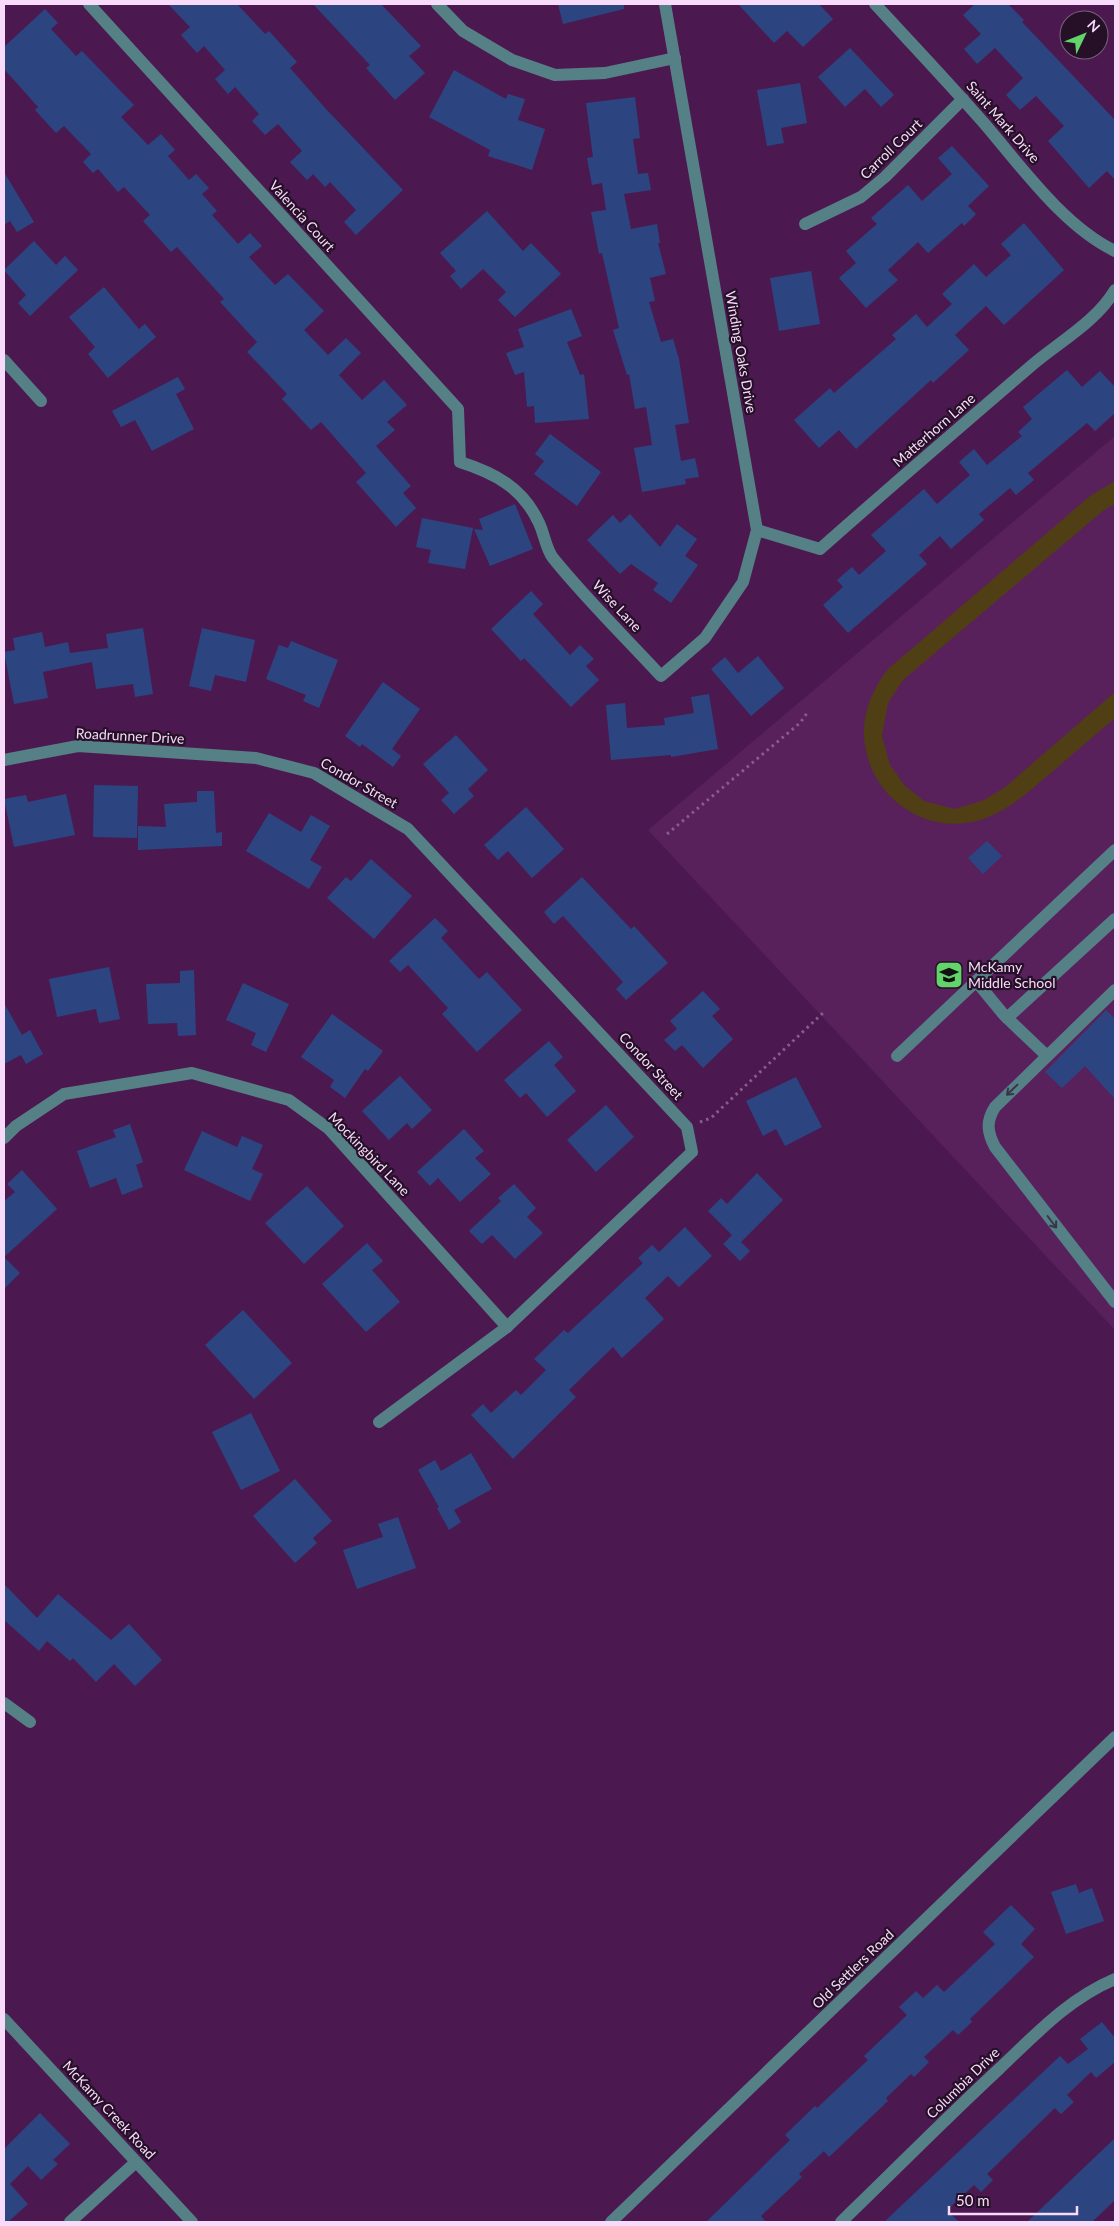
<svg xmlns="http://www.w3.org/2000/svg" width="1119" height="2226" font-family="Lato,sans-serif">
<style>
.built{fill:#58215c}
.green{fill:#503e14}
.building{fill:#2c4581}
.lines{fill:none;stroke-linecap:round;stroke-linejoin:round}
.path{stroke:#885d8b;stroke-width:3;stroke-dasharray:2.5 4;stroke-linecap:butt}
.minor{stroke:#558085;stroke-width:12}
.oneway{stroke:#363748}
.labels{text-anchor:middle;stroke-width:4.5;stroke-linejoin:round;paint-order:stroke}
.street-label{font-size:14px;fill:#f8dafa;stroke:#251027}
.poi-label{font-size:14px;fill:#f8dafa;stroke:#251027;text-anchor:start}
</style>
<rect width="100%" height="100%" fill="#4b194f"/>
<path class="built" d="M1115,436v894l-467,-500z"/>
<path class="green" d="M1115,481v23l-11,6 -201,170 -15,23 -6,33 8,29 15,21 19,15 31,8 29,-9 20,-12 111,-96v26c-21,18 -42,36 -63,54 -23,19 -43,39 -72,48 -57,17 -114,-26 -116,-85 -1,-24 10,-48 24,-66l202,-173z"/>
<g class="building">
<path d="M168,4h69l28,30 4,-3 28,31 -7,6 36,41 77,81 -47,45 -12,-13 12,-12 -26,-28 -5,5 -12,-13 -6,6 -17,-18 12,-11 -24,-27 -13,11 -13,-14 7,-7 -24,-27 -7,7 -13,-15 10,-9 -21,-24 -7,7 -16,-18 9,-8z"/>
<path d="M313,4h68l40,42 -12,10 16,17 -30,27 -29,-32 4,-3z"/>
<path d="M558,4h66v5l-61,15z"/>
<path d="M738,4h81l14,15 -30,28 -16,-16 -13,12z"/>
<path d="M975,4h33l16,16 -2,2 93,98v60l-8,-9 -18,17 -41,-47 16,-15 -28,-30 -16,14 -14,-15 17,-17 -28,-30 -18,16 -13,-15 17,-15 -18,-19z"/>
<path d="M45,9l13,14 -7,6 25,27 6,-5 52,54 -13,12 27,28 13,-11 14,16 -7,6 21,24 7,-6 13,14 -7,6 15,17 -5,4 26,29 12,-11 12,13 -13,11 26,28 13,-11 36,37 -20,19 24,25 18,-17 15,15 -22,22 23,25 22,-20 23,25 -20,17 8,8 -19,16 35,40 -8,7 13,15 -20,19 -40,-45 10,-9 -45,-51 -10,8 -29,-31 5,-5 -40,-42 10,-10 -37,-40 4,-3 -47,-52 -6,5 -28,-31 7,-6 -26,-28 -6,5 -20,-23 -5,4 -10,-11 8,-8 -27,-28 -8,7 -21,-23 3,-3 -34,-38v-22z"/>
<path d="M850,48l44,47 -13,12 -16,-18 -20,18 -27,-30z"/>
<path d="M454,70l52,29 2,-5 17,5 -7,21 27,9 -13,41 -44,-14 2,-6 -61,-33z"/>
<path d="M800,83l7,40 -26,5 3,15 -17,3 -10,-56z"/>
<path d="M635,97l5,41 -7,1 5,35 10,-1 3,17 -27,4 7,35 26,-5 3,19h-2l8,31 -16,4 5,23 -6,1 12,40 12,-3 6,20 10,64 -14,2 6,36 14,-3 4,19 -14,2 1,5 -44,8 -8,-44 18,-3 -6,-38 -11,2 -6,-35 -2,1 -14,-45 6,-2 -17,-75 -3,1 -8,-42 15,-2 -4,-27 -10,2 -5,-27 6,-1 -7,-54z"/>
<path d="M952,146l37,40 -21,20 8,8 -12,12 -2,-3 -34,30 -10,-11 -30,28 10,10 -32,28 -27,-30 17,-15 -10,-12 31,-27 -6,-6 37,-33 14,16 30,-27 -14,-16z"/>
<path d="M4,172l30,50 -17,10 -7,-11 -6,4z"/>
<path d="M487,211l36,40 8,-8 30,31 -46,43 -17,-17 8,-8 -23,-23 -22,20 -11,-13 6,-5 -16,-18z"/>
<path d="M1024,223l40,47 -60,55 -18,-19 -31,29 14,15 -36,33 -2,-3 -75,69 -17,-19 -20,18 -25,-28 36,-32 4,5 62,-54 -4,-4 24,-21 11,13 25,-23 -10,-10 32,-30 12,13 25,-22 -10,-11z"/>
<path d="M34,241l22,24 9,-9 13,14 -48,46 -12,-13 8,-8 -22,-25z"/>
<path d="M811,271l9,53 -41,7 -9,-53z"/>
<path d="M104,287l35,42 6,-5 11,13 -48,41 -20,-24 7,-7 -26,-30z"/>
<path d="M571,309l11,27 -15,6 13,33 4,-1 5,45 -54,4 -1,-17 -7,1 -3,-35 -9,3 -9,-22 18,-6 -6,-18z"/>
<path d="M1067,370l15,17 18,-16 15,16v26l-20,18 -8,-8 -59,50 6,7 -18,15 -6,-7 -31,26 5,6 -33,29 -11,-13 -21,19 8,9 -79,69 -25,-28 20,-18 -6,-7 15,-13 7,8 27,-24 -15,-16 53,-46 13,15 33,-29 -11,-13 15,-13 13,16 35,-29 -4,-4 14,-13 -9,-12z"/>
<path d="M178,377l7,12 -9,5 18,35 -42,22 -17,-31 -14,7 -9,-16z"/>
<path d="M550,434l51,38 -24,34 -43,-32 10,-13 -9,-7z"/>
<path d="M515,504l18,45 -43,17 -16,-37 9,1 -4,-11z"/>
<path d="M630,514l30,33 17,-23 20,15 -12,17 13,9 -27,38 -18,-13 5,-7 -27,-19 -11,10 -33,-34 26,-25 7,8z"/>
<path d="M422,518l51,10 -8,41 -37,-6 3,-13 -15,-3z"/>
<path d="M531,591l12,13 -10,10 17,19 20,22 10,-10 14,14 -8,7 13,14 -28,27 -47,-49 -3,3 -30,-32z"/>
<path d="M143,628l10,66 -18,3 -2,-13 -37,5 -4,-27 -49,10 5,26 -34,6 -10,-52 11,-2 -2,-12 29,-6 3,15 23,-5 2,11 38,-5 -2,-14z"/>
<path d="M202,628l53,12 -9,42 -31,-7 -4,16 -22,-5z"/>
<path d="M291,641l47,19 -19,48 -16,-7 3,-6 -40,-16 13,-34 9,3z"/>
<path d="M758,656l26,32 -33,28 -40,-47 14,-12 13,16z"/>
<path d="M383,682l37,27 -28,40 9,7 -8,11 -31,-23 -2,3 -15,-11z"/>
<path d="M709,694l9,55 -47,8v-2l-60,5 -5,-55 19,-2 2,25 38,-3 -1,-7 30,-5 -3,-16z"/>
<path d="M456,735l32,35 -20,19 6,7 -20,18 -13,-14 8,-7 -26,-29z"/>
<path d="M94,785l44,1 -1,52 -44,-1z"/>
<path d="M197,791h17l2,42 6,-1v14l-84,4v-24l28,1 -2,-23 33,-2z"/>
<path d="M66,794l9,41 -61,12 -10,-48 22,-4 2,7z"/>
<path d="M526,807l38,42 -32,29 -24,-27 -10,9 -14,-15z"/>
<path d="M269,813l32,19 10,-17 19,11 -20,34 12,7 -13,22 -63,-38z"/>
<path d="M987,841l15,15 -19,18 -15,-16z"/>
<path d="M371,859l41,37 -38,43 -47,-41 19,-21 5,4z"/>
<path d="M582,877l49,52 3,-3 34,37 -42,37 -10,-11 7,-7 -60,-66 -9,8 -10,-12z"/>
<path d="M435,918l13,13 -7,7 38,41 8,-7 35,38 -45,42 -35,-38 6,-6 -40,-43 -8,7 -11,-11z"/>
<path d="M109,967l11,52 -21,4 -3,-14 -39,8 -8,-38z"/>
<path d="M194,970l2,65 -18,1 -1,-13 -29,1 -2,-40 34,-1v-12z"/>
<path d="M243,983l46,21 -23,48 -15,-7 5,-12 -30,-13z"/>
<path d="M703,991l17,18 -8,7 21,23 -30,29 -21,-23 -7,6 -11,-11 13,-11 -7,-8z"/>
<path d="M4,1003l18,32 8,-5 13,24 -17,10 -5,-9 -17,9z"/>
<path d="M1106,1010l9,9v80l-30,-33 -23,22 -17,-16z"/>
<path d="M332,1014l51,37 -15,20 -3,-2 -20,29 -15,-11 4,-7 -33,-23z"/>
<path d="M549,1041l14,16 -9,8 22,26 -29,26 -21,-24 -6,5 -16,-18z"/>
<path d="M400,1076l32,34 -20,19 -5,-6 -18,17 -27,-29z"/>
<path d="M796,1077l26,50 -37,19 -9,-17 -13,7 -17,-35z"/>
<path d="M606,1105l28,32 -38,35 -29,-32z"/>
<path d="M130,1124l13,38 -7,3 7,22 -21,8 -6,-17 -26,10 -13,-37 39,-14 -3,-7z"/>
<path d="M464,1129l20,22 -9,7 16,16 -31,28 -22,-24 -8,8 -13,-14z"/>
<path d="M202,1131l35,16 5,-11 21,9 -11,24 11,5 -13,27 -66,-31z"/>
<path d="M22,1170l35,39 -53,48 16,16 -16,16v-88l11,-9 -8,-8z"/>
<path d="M757,1173l26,27 -42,42 9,9 -10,10 -17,-17 9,-9 -24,-24 13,-13 6,6z"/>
<path d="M514,1184l22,24 -9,9 16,16 -28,26 -23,-24 -10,9 -13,-13 32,-30 -3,-3z"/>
<path d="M307,1186l37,40 -40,38 -39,-41z"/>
<path d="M685,1227l27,29 -33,31 -11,-11 -23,22 19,21 -42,39 -9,-11 -44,43 7,7 -63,62 -42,-44 12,-11 8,9 25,-23 5,5 25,-25 -12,-11 30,-29 4,3 75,-70 -5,-5 14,-13 7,7z"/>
<path d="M367,1243l16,18 -11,9 28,32 -34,30 -44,-48z"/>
<path d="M243,1310l49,53 -38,36 -49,-54z"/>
<path d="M251,1413l29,58 -39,19 -29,-58z"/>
<path d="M471,1453l21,36 -38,21 7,12 -12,8 -12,-22 2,-1 -21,-37 17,-10 6,11z"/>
<path d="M295,1479l37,42 -19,17 4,5 -22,20 -42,-47z"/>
<path d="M398,1517l18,51 -59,21 -14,-39 40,-13 -5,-13z"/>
<path d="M4,1584l33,34 21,-24 53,46 18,-16 33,36 -27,26 -21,-22 -18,18 -23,-24 -3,3 -23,-20 -8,10 -35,-31z"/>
<path d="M1076,1884l3,9 13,-5 12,33 -38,13 -15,-42z"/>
<path d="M1011,1905l24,24 -14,15 13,13 -64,62 2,3 -14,13 -5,-5 -29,27 5,5 -15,15 -3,-3 -25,24 2,3 -59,56 -5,-6 -25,23 3,3 -41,39 5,6h-60l84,-82 -5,-5 30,-29 2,2 51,-48 -4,-4 43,-41 -8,-8 17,-16 7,7 14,-13 7,7 51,-48 -12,-12z"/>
<path d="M1102,2022l13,16v24l-19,16 -5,-6 -24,23 7,7 -13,12 -6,-6 -68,66 6,6 -12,12 -7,-7 -27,25 12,12h-75l176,-166 8,8 20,-15 -8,-10z"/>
<path d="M40,2113l30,31 -17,16 5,4 -17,16 -13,-14 -18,18 18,20 -20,18h-4v-73z"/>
<path d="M1115,2138v62l-23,22h-65z"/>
</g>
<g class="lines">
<g class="path">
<path d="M667,834l133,-111 7,-10"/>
<path d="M700,1122l11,-4 114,-107"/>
</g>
<g class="minor">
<path d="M89,4l369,405 2,53c35,11 63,26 79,61 5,10 7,26 14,35 33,41 72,79 108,118l44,-38 38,-56 14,-52 -92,-526"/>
<path d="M437,4l26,27 49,29 43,15 50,-2 70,-15"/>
<path d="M875,4c36,39 73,78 108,118 38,44 80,104 132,129"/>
<path d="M805,224l56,-27 24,-20 78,-78"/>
<path d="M4,360l37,41"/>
<path d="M757,530l63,19c70,-62 140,-122 211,-183 28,-24 65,-44 84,-76"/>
<path d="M4,760l74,-14 178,12 58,15 94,56 279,298 5,25 -185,175 -128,95"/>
<path d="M976,981l28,34 43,41"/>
<path d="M1115,990l-120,117c-9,14 -8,25 0,40l120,155"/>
<path d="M1007,1018l108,-99"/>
<path d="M897,1056l218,-206"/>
<path d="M4,1138l12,-12 48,-32 128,-21 97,27 40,29 178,198"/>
<path d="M4,1703l26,19"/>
<path d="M4,2019l188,203"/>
<path d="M70,2222l66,-60"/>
<path d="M611,2222l504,-485"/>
<path d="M841,2222c53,-51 104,-103 158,-153 37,-35 69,-70 116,-90"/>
</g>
</g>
<defs><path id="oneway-shaft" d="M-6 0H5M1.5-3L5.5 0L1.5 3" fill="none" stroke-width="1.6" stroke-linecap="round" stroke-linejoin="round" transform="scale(1.25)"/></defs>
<g class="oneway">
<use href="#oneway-shaft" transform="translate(1012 1090) rotate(136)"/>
<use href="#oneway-shaft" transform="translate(1052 1222) rotate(53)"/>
</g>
<defs>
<symbol id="school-square" viewBox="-11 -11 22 22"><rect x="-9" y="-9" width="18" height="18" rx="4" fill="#62d469" stroke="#251027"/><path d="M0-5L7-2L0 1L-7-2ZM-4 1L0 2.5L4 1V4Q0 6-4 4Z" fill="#111"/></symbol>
</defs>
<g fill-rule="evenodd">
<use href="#school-square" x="933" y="959" width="32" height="32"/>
</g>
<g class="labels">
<g class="street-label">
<text transform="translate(1003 122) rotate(49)" y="5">Saint Mark Drive</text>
<text transform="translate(891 149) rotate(-44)" y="5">Carroll Court</text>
<text transform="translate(302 216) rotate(48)" y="5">Valencia Court</text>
<text transform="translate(741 352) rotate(80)" y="5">Winding Oaks Drive</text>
<text transform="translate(934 430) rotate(-41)" y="5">Matterhorn Lane</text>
<text transform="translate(617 606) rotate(47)" y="5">Wise Lane</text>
<text transform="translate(130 736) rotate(3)" y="5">Roadrunner Drive</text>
<text transform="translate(359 783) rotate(30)" y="5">Condor Street</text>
<text transform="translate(651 1066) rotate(47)" y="5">Condor Street</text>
<text transform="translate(369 1154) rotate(46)" y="5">Mockingbird Lane</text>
<text transform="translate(853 1969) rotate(-44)" y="5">Old Settlers Road</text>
<text transform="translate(963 2083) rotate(-44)" y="5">Columbia Drive</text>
<text transform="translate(109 2110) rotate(47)" y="5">McKamy Creek Road</text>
</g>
<g class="poi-label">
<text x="968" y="972">McKamy<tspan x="968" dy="16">Middle School</tspan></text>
</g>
</g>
<rect width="1119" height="2226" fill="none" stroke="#f8dafa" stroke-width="10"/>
<g transform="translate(1084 35) rotate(47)"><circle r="24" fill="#251027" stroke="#79617b"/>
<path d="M0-4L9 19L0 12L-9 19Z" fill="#62d469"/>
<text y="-8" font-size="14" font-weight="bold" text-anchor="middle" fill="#f8dafa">N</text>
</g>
<path d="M949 2206v8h128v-8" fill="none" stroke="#f8dafa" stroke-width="2.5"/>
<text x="956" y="2206" font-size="15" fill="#f8dafa" stroke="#251027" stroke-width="4" paint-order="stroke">50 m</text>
</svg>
